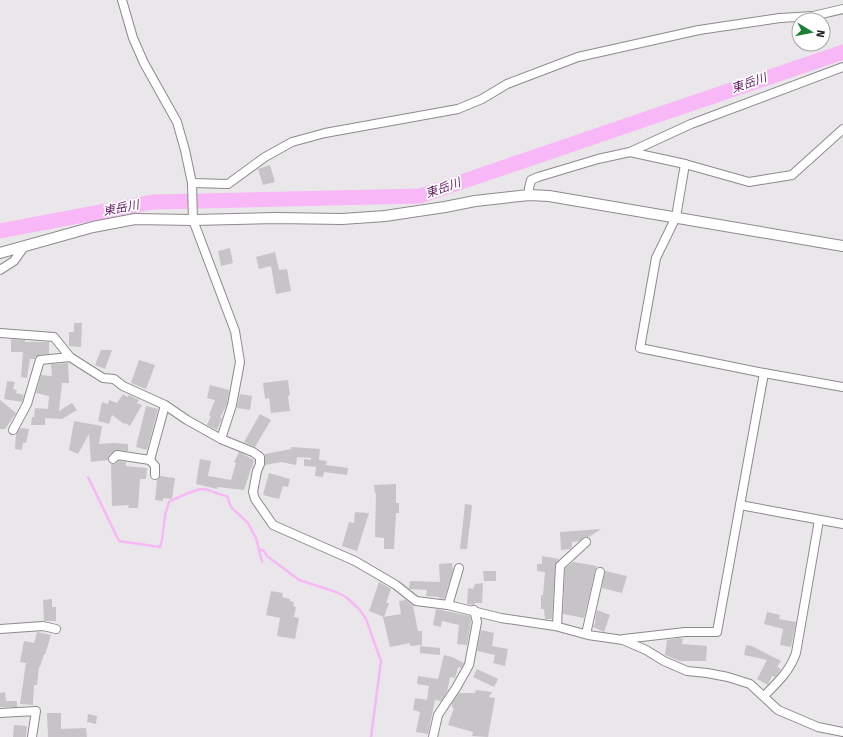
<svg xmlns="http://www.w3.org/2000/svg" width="843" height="737" font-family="'Fira Sans','Noto Sans JP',sans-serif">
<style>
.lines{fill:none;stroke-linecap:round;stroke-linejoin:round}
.stream{stroke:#f8b7f6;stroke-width:2.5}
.river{stroke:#f8b7f6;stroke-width:15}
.building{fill:#c6c4c6}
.minor-casing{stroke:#8c8a8c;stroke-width:10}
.tertiary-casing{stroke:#8c8a8c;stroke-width:12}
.minor{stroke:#fff;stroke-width:8}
.tertiary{stroke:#fff;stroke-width:10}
.labels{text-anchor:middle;stroke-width:3.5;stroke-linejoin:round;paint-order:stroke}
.water-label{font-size:12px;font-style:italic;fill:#601561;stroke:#fff}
</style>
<rect width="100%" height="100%" fill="#eae7ea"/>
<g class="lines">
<g class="stream">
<path d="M88,477l31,64 41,6 2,-7 3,-25 4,-13c7,-4 25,-12 33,-13 8,0 16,6 25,7l4,11 17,16 8,15 6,24"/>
<path d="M259,549l5,2 3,5 32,24 37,12 10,5 14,13 6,9 15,42 -10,76"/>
</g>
<path class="river" d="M0,231l153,-29 267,-6 423,-144"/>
</g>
<g class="building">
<path d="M270,165l5,17 -12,3 -5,-16z"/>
<path d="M230,248l3,15 -12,3 -3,-15z"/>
<path d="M275,252l4,18 8,-1 4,22 -15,3 -5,-28 -12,3 -3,-12z"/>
<path d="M74,323h8l-1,24 -12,-1v-14h5z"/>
<path d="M11,339l14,1v2h24v12l-10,1 -4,2v2h-5l-3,19 -6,-1 2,-25h-12z"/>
<path d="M101,350h11l-7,19 -10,-4z"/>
<path d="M139,360l16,5 -9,24 -15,-6z"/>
<path d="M68,363l1,20h-7l-3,28 13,-8 5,7 -15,9 -17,-1v7h-14l1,-8h2l1,-9 13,1 1,-13 -13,-3 5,-18 11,1 -1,-12z"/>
<path d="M288,380l2,15 -2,1 2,15 -19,2 -2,-15 -4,1 -2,-16z"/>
<path d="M7,381l8,1 -2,7 4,1 -1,3 8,2 -2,7 -18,-3z"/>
<path d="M210,385l19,5 -2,14 -7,14h2l-5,12 -10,-5 4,-9 -2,-1 6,-15 -8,-2z"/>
<path d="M123,394l4,3 2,-2 10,5 -2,3 5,2 -12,21 -5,-3 -1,1 -12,-9 -3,9 -11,-3 4,-19 6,2 1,-4 8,3z"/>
<path d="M240,394l12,2 -2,14 -13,-2z"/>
<path d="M0,400l16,13 -11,16h-5z"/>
<path d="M146,406l12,3 -11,41 -11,-3z"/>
<path d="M260,414l11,6 -16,27 -11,-5z"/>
<path d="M74,421l28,5 -3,18 15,-1 14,1v7l-12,-1 -7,5 -1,5 -17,2 -2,-28 -11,20 -9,-4z"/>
<path d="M20,428l9,1 -3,14h-3l-1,7 -7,-1 1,-15z"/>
<path d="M291,447l29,2 -1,11 8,1 -1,4 22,3 -1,7 -23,-3 -1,5 -8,-1 1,-9 -12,-1v-7l7,1v-2l-14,-1 -1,8 -15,-3 -16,3v-11l26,-5z"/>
<path d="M239,452l15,8 -2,8h-2l1,1 -7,21 -26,-3 -1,2 -21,-5 4,-25 11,2 -3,15 23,4 5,-17 -2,-1z"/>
<path d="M119,461l7,1v4l21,2 -1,11h-6l-2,29h-10l1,-3 -17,1 -1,-42h4z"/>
<path d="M269,473l21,6 -2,8 -5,-1 -4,13 -16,-4z"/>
<path d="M160,476l15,2 -3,21 -9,-1v3l-8,-1 2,-20z"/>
<path d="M396,484v19h3v10h-3l-2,36h-10v-11l-9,-1 1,-44h-1l-1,-8z"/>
<path d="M465,504l7,1 -5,44h-7z"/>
<path d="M355,512l14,1 -12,38 -15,-5 7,-24 5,1z"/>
<path d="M601,529l-12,8h-5l-5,4 -7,1v5l-2,2 -9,1 -1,-18z"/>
<path d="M542,556l17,3 -4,7 -3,53h-7l-1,-10h-3v-14h2l2,-23 -8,-1v-7h5z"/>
<path d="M573,562l24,4 -2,5 -11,47 -21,-4 2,-45z"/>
<path d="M452,563l1,7 -9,29 -5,-1v-1l-13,-1 1,-6 -18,-1 1,-8 30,1 -1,-18z"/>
<path d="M483,571h13v10h-12z"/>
<path d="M605,571l22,5 -5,17 -20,-5z"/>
<path d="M379,582l12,7 -5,14h3l-5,14 -15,-6z"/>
<path d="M483,583l-1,20h-7l-1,2h-2l-5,-1 1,-16 5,1 2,-5z"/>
<path d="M271,591l12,2 -1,4 8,2v2l4,1 -1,4 3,1 -2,10 5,1 -4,21 -18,-3 3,-18 -14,-3z"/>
<path d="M52,599v8h4v14h-12l-1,-21z"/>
<path d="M406,600l7,6 5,25h4v14l-12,1v-3l-20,4 -7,-30 18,-3 -2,-13z"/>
<path d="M436,609l34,7 1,6 -4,23 -10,-1 2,-19 -17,-4 -1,6 -8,-2z"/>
<path d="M597,610l13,5 -6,17 -11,-5 3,-7h-1z"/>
<path d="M767,612l13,3 -1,4 17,3 -5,25 -11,-2 3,-16 -19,-5z"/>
<path d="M481,630l13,3 -2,13 16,3 -3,17 -12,-3 2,-8 -18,-4z"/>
<path d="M37,632l14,3 -6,20 -1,-1 -4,13h-1l-2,18h-3l-1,20 -13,-1 6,-41 -6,-1 4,-21 10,2z"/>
<path d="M679,638l4,1 -1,5 25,2 -1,15h-26l-15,-6 2,-15z"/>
<path d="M746,645l6,1 29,15 -4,6 4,2 -6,8 -3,-1 -4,9 -11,-6 10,-19 -23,-5z"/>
<path d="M420,646l20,2v7l-20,-2z"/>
<path d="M444,655l8,2 12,6 -3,5 -3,-1 -3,11 -5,-1 -3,15 -6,9 -6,-1 -7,34 -12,-2 4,-20 -7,-2 2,-12 12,2 2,-14 -12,-2 1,-8 20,3z"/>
<path d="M477,669l21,10 -4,8 -21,-10z"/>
<path d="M476,690l16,2 -3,5 6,1 -7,39 -16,-1 1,-4 -25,-7 6,-17 -2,-1v-4l7,-10h16z"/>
<path d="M5,692l1,9h11v6h-17v-14z"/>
<path d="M47,713h14v16l25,-1 1,9h-39z"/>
<path d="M88,714l9,2 -1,8 -9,-2z"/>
<path d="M14,725l13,1 -1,11h-13z"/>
</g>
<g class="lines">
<defs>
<g id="minor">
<path d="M122,0l11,38 11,25 33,59 8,28 7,33 1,37 42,111 5,31 -8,43 -11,34"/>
<path d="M630,152l55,12 -9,53 -20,41 -16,90 124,25 79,14"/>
<path d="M685,164l64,18 43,-7 51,-46"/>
<path d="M192,183l36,1 37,-27 27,-15 33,-9 133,-24 24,-10 25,-15 71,-27 121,-27 81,-12 33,-2 30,-7"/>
<path d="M529,195v-7l2,-8 7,-3 60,-18 32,-7 61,-28 152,-57"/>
<path d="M0,270l14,-9 10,-14"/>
<path d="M0,333l54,4 16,20 33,21 11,1 9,7 42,19 22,15 34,19 32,13 7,5v7l-3,7 -4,21 2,7 18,26 82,36 41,24 20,16 32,4 53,13 54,8 33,9 35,5 23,10 18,11 23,10 20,2 21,4 22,7 28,26 40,17 25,5"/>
<path d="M13,430l14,-26 13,-44 30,-3"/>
<path d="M113,459l4,-4 33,5"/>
<path d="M155,475v-9l-5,-6 15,-55"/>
<path d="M740,505l24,-132"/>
<path d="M448,605l11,-37"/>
<path d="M557,626l3,-60 26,-24"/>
<path d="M0,629l43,-3 13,3"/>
<path d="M586,634l14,-62"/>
<path d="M624,639l61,-7h32l23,-127 103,19"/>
<path d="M764,696c13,-13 26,-25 32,-43l23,-133"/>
<path d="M0,713l36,-2 -4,26"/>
<path d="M433,737l5,-22 18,-27 13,-23 8,-43 -3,-12"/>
</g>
<path id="tertiary" d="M0,253l93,-26 42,-8 58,1 83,-2 66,1 43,-3 60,-9 30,-6 54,-6 20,1 294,50"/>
</defs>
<use href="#minor" class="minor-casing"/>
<use href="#tertiary" class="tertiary-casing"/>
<use href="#minor" class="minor"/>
<use href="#tertiary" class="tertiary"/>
</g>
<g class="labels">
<g class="water-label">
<text transform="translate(749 83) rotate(-19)" y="4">東岳川</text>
<text transform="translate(443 188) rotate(-19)" y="4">東岳川</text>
<text transform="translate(121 208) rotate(-11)" y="4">東岳川</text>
</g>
</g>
<g transform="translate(811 32) rotate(100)"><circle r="19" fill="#ffffff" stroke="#a6a6a6"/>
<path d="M0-3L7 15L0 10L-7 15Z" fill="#198035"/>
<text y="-6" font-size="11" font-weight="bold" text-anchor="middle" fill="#212121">N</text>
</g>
</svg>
